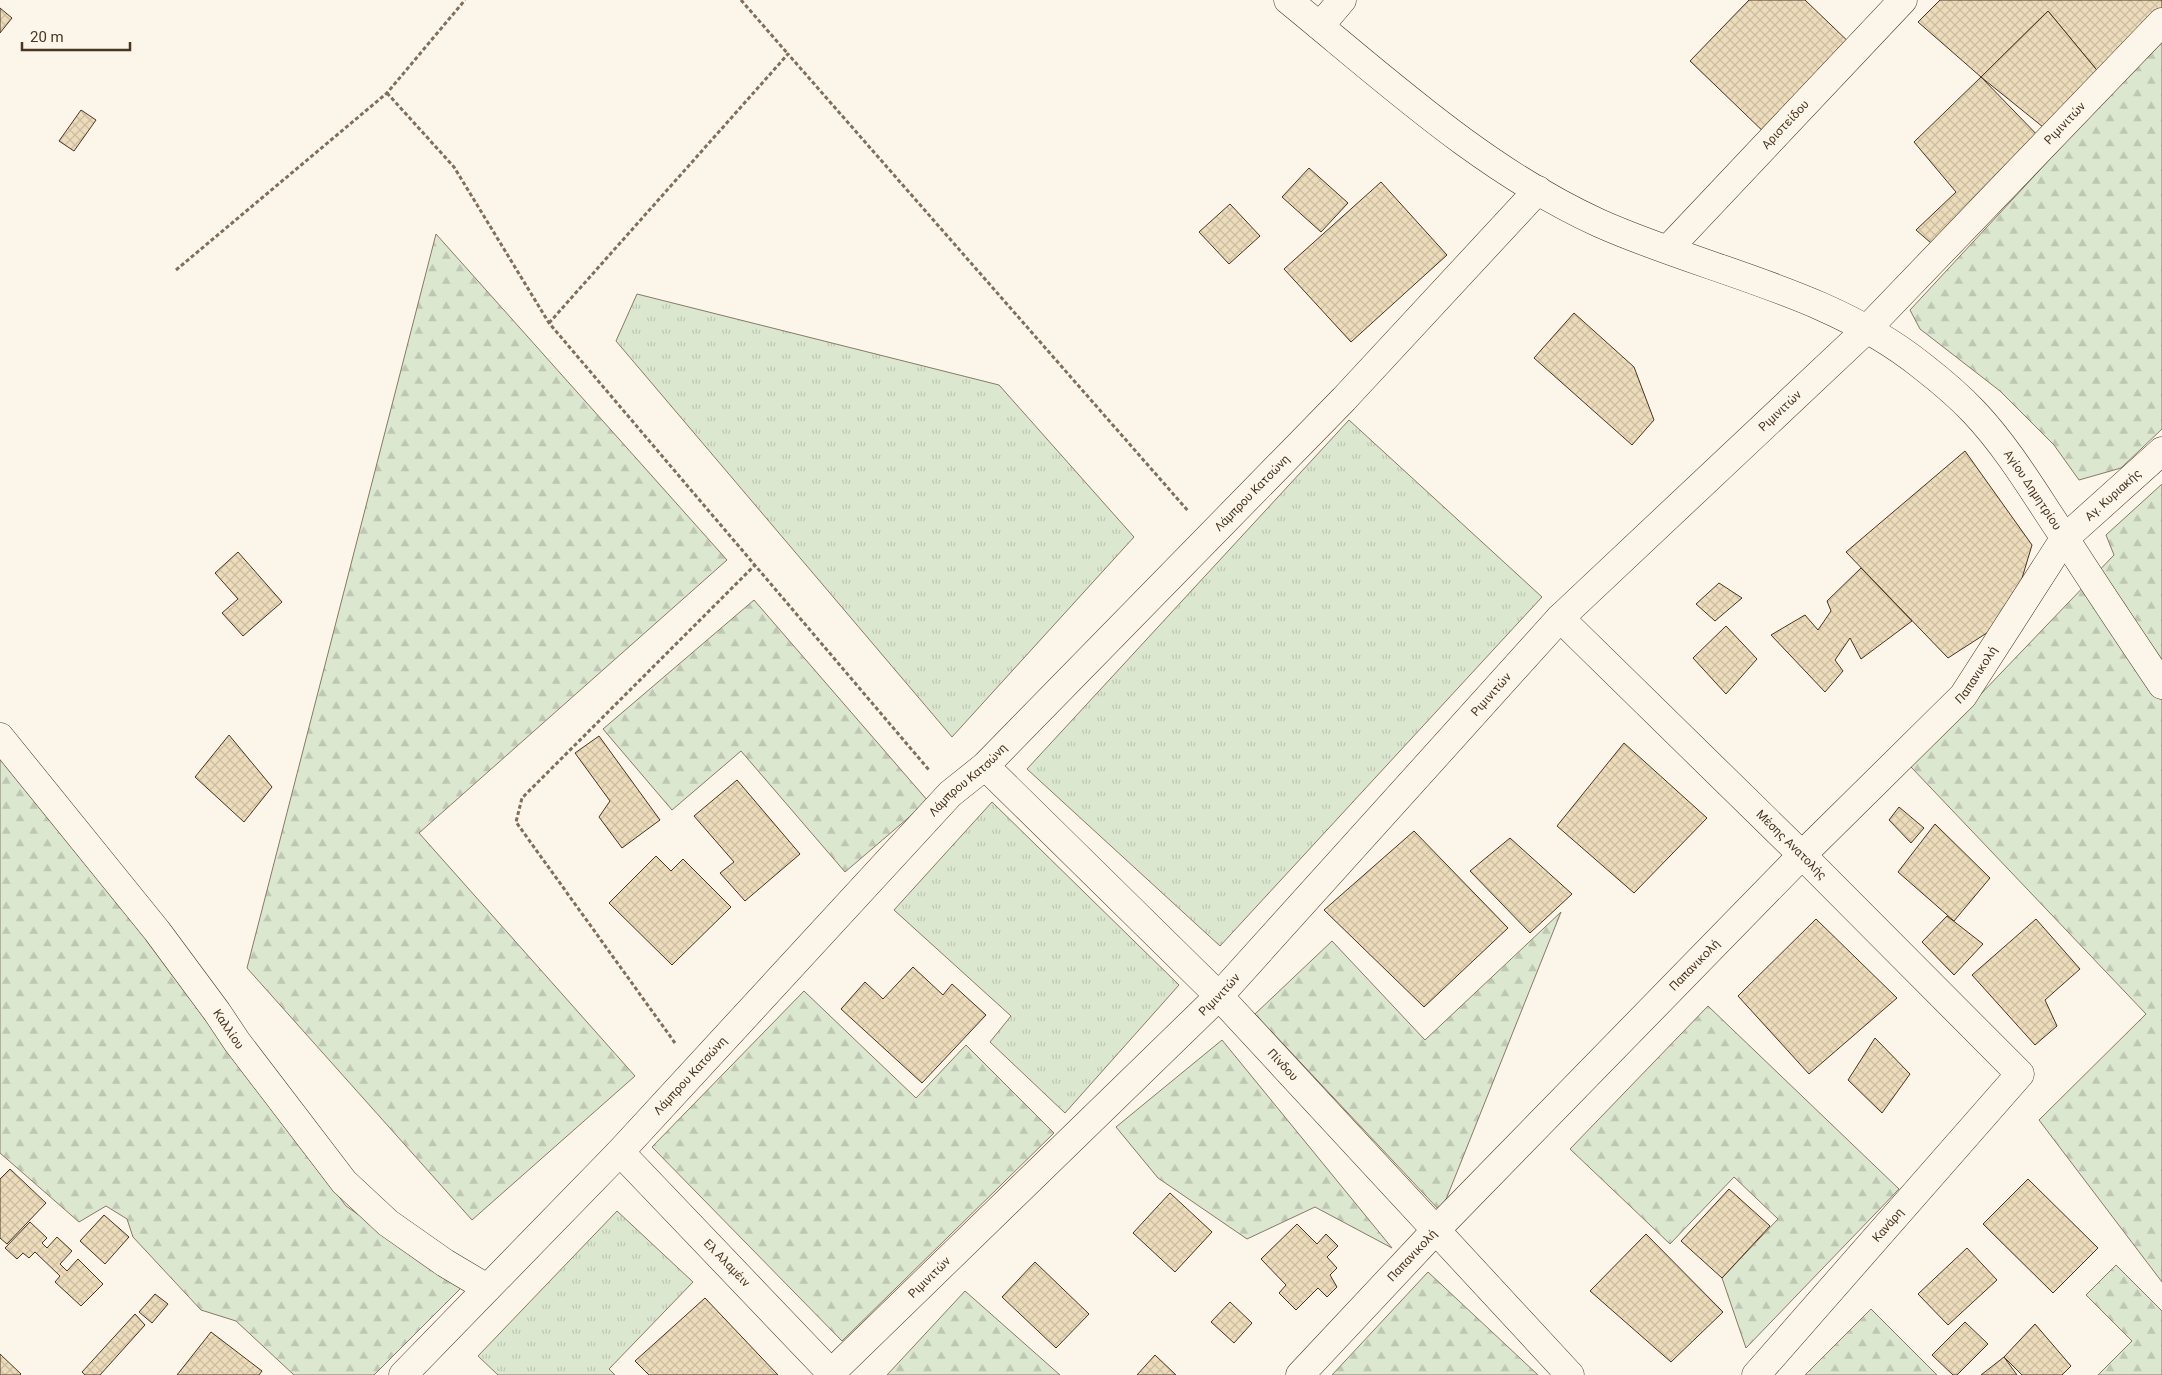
<svg xmlns="http://www.w3.org/2000/svg" width="2162" height="1375" font-family="Roboto,sans-serif">
<style>
.grass{fill:url(#grass-tufts);stroke:#887966}
.forest{fill:url(#forest-firs);stroke:#887966}
.building{fill:url(#building-cross-hatch);stroke:#4a3520}
.lines{fill:none;stroke-linecap:round;stroke-linejoin:round}
.minor-casing{stroke:#4a3520;stroke-width:29}
.tertiary-casing{stroke:#4a3520;stroke-width:29}
.path{stroke:#7f6f5c;stroke-width:3;stroke-dasharray:4 2.5;stroke-linecap:butt}
.minor{stroke:#fbf6e9;stroke-width:28}
.tertiary{stroke:#fbf6e9;stroke-width:28}
.labels{text-anchor:middle;stroke-width:4;stroke-linejoin:round;paint-order:stroke}
.street-label{font-size:12px;fill:#4a3520;stroke:#fbf6e9}
</style>
<defs>
<pattern id="grass-tufts" width="24" height="20" patternUnits="userSpaceOnUse" patternTransform="scale(1.25)"><rect width="24" height="20" fill="#dce7d0"/><path d="M3 7l-1-3M5 7V3M7 7l1-3M15 17l-1-3M17 17v-4M19 17l1-3" fill="none" stroke="#bec7b2"/></pattern>
<pattern id="forest-firs" width="22" height="20" patternUnits="userSpaceOnUse" patternTransform="scale(1.25)"><rect width="22" height="20" fill="#dce7d0"/><path d="M5 1l3.5 6h-7zM16 11l3.5 6h-7z" fill="#bec7b2"/></pattern>
<pattern id="building-cross-hatch" width="8" height="8" patternUnits="userSpaceOnUse" patternTransform="scale(1.25)"><rect width="8" height="8" fill="#ecdcbc"/><path d="M0 0l8 8M0 8l8-8" fill="none" stroke="#ccbda1"/></pattern>
</defs>
<rect width="100%" height="100%" fill="#fbf6e9"/>
<g class="grass">
<path d="M637,294l362,91 135,152 -182,200 -336,-396z"/>
<path d="M1349,420l193,177 -322,349 -193,-177z"/>
<path d="M992,802l187,183 -114,128 -75,-71 21,-26 -117,-106z"/>
<path d="M617,1211l76,71 -84,87 6,6h-117l-20,-19z"/>
</g>
<g class="forest">
<path d="M2162,42v387l-41,39 -42,12 -25,-35 -54,-54 -80,-62 -10,-19 190,-205z"/>
<path d="M436,234l291,326 -308,273 216,243 -163,144 -225,-252z"/>
<path d="M2162,484v798l-123,-162 107,-106 -235,-247 203,-212 -8,-20z"/>
<path d="M754,600l174,201 -83,71 -104,-121 -69,59 -69,-81z"/>
<path d="M0,753l136,167 210,286 116,81 -88,88h-80l-58,-54 -35,-11 -68,-73 -6,-18 -21,-13 -27,16 -79,-69z"/>
<path d="M1561,912l-120,300 -186,-198 77,-73 93,99z"/>
<path d="M804,991l112,107 50,-53 88,88 -212,208 -190,-194z"/>
<path d="M1708,1006l191,183 -153,159 -24,-70 56,-59 -44,-42 -64,67 -100,-95z"/>
<path d="M1222,1040l170,208 -77,-41 -68,32 -89,-61 -42,-51z"/>
<path d="M2116,1265l46,46v64h-64l34,-34 -46,-46z"/>
<path d="M1428,1272l110,103h-206z"/>
<path d="M965,1291l95,84h-173z"/>
<path d="M1871,1309l66,66h-132z"/>
</g>
<g class="building">
<path d="M1749,0h56l51,49 -87,88 -79,-76z"/>
<path d="M1940,0h222v12l-57,68 -57,-69 -67,66 -63,-55z"/>
<path d="M0,8l12,10 -12,15z"/>
<path d="M2048,11l57,69 -62,47 -62,-50z"/>
<path d="M1981,77l64,66 -114,100 -15,-13 40,-38 -42,-50z"/>
<path d="M81,110l15,10 -22,31 -15,-10z"/>
<path d="M1309,168l39,35 -27,29 -39,-35z"/>
<path d="M1381,182l66,73 -96,87 -67,-73z"/>
<path d="M1230,204l30,32 -31,28 -30,-32z"/>
<path d="M1574,313l60,54 20,53 -22,25 -98,-87z"/>
<path d="M1965,451l67,94 -22,73 -62,40 -102,-106z"/>
<path d="M238,552l44,50 -39,34 -21,-23 16,-14 -23,-26z"/>
<path d="M1861,568l51,53 -51,38 -11,-21 -15,22 8,11 -18,21 -54,-57 34,-20 13,15 13,-19 -4,-10z"/>
<path d="M1719,583l23,15 -27,23 -19,-17z"/>
<path d="M1726,626l31,33 -31,35 -33,-36z"/>
<path d="M229,735l43,52 -28,35 -49,-45z"/>
<path d="M599,736l61,84 -38,28 -23,-31 11,-16 -35,-48z"/>
<path d="M1624,743l83,75 -73,75 -77,-67z"/>
<path d="M737,780l63,74 -55,47 -25,-28 14,-11 -40,-46z"/>
<path d="M1899,807l25,21 -13,15 -22,-23z"/>
<path d="M1935,824l55,54 -36,43 -56,-49z"/>
<path d="M1414,831l94,97 -84,79 -100,-97z"/>
<path d="M1510,838l62,56 -42,39 -60,-62z"/>
<path d="M656,856l15,15 12,-12 48,48 -59,58 -63,-62z"/>
<path d="M1947,916l36,28 -29,31 -32,-33z"/>
<path d="M1816,919l81,79 -88,76 -71,-78z"/>
<path d="M2036,919l44,50 -35,31 12,26 -22,19 -63,-70z"/>
<path d="M913,967l30,28 9,-11 34,31 -64,68 -81,-74 24,-27 18,17z"/>
<path d="M1875,1038l35,36 -28,39 -34,-33z"/>
<path d="M10,1169l36,34 -39,41 -7,-6v-59z"/>
<path d="M2028,1179l70,69 -45,45 -70,-69z"/>
<path d="M1729,1189l41,37 -48,52 -41,-37z"/>
<path d="M1170,1193l42,39 -37,40 -42,-39z"/>
<path d="M104,1215l25,22 -24,27 -25,-23z"/>
<path d="M30,1222l17,16 -5,5 5,5 10,-11 15,14 -12,13 7,7 11,-12 25,25 -22,22 -26,-24 5,-6 -25,-24 -6,6 -6,-5 -6,6 -12,-11z"/>
<path d="M1297,1224l20,20 9,-10 12,12 -11,11 10,11 -7,7 7,12 -10,10 -9,-9 -22,22 -17,-17 7,-8 -25,-26z"/>
<path d="M1646,1234l77,78 -52,50 -81,-71z"/>
<path d="M1967,1248l30,32 -49,45 -30,-31z"/>
<path d="M1035,1262l54,52 -33,34 -54,-51z"/>
<path d="M155,1294l13,10 -16,19 -13,-11z"/>
<path d="M705,1298l73,77h-129l-14,-14z"/>
<path d="M1230,1302l22,21 -18,20 -23,-21z"/>
<path d="M135,1314l10,11 -45,50h-15l-3,-3z"/>
<path d="M1965,1322l23,22 -31,31h-4l-21,-20z"/>
<path d="M2035,1324l36,42 -9,9h-40l-18,-18z"/>
<path d="M211,1332l51,39 -3,4h-82z"/>
<path d="M0,1354l21,20 -1,1h-20z"/>
<path d="M1155,1355l21,20h-39z"/>
<path d="M2004,1357l13,18h-36z"/>
</g>
<g class="lines">
<defs>
<g id="minor">
<path d="M1320,26l22,-26"/>
<path id="s1" d="M1668,249l235,-249"/>
<path id="s2" d="M1560,618l242,237 218,219 -264,301"/>
<path id="s3" d="M0,737l157,194 60,81 20,30 107,140 44,41 57,40 42,25"/>
<path id="s4" d="M985,766l234,230 351,379"/>
<path d="M403,1375l217,-223"/>
<path id="s5" d="M829,1375l390,-379 341,-378 307,-289 295,-307"/>
<path id="s6" d="M1300,1375l135,-144 367,-376 161,-159 101,-157"/>
</g>
<g id="tertiary">
<path id="s7" d="M1288,0c98,80 195,170 311,223 107,48 230,68 323,143 18,14 36,29 52,46 35,37 61,82 90,125 32,50 65,99 98,148"/>
<path id="s8" d="M2064,539l98,-88"/>
<path id="s9" d="M833,1375l-213,-223 330,-358 35,-28 359,-367 194,-209"/>
</g>
</defs>
<use href="#minor" class="minor-casing"/>
<use href="#tertiary" class="tertiary-casing"/>
<g class="path">
<path d="M741,0l47,54"/>
<path d="M387,93l67,74 95,156 380,447"/>
<path d="M176,270l211,-177 78,-93"/>
<path d="M549,323l239,-269 401,458"/>
<path d="M675,1043l-159,-221 6,-24 233,-233"/>
</g>
<use href="#minor" class="minor"/>
<use href="#tertiary" class="tertiary"/>
</g>
<g class="labels">
<g class="street-label">
<text dy="4" stroke="none"><textPath href="#s5" startOffset="1760">Ριμινιτών</textPath></text>
<text dy="4" stroke="none"><textPath href="#s1" startOffset="171">Αριστείδου</textPath></text>
<text dy="4" stroke="none"><textPath href="#s5" startOffset="1355">Ριμινιτών</textPath></text>
<text dy="4" stroke="none"><textPath href="#s7" startOffset="906">Αγίου Δημητρίου</textPath></text>
<text dy="4" stroke="none"><textPath href="#s9" startOffset="1222">Λάμπρου Κατσώνη</textPath></text>
<text dy="4" stroke="none"><textPath href="#s8" startOffset="66">Αγ. Κυριακής</textPath></text>
<text dy="4" stroke="none"><textPath href="#s6" startOffset="974">Παπανικολή</textPath></text>
<text dy="4" stroke="none"><textPath href="#s5" startOffset="950">Ριμινιτών</textPath></text>
<text dy="4" stroke="none"><textPath href="#s9" startOffset="818">Λάμπρου Κατσώνη</textPath></text>
<text dy="4" stroke="none"><textPath href="#s2" startOffset="324">Μέσης Ανατολής</textPath></text>
<text dy="4" stroke="none"><textPath href="#s6" startOffset="569">Παπανικολή</textPath></text>
<text dy="4" stroke="none"><textPath href="#s5" startOffset="545">Ριμινιτών</textPath></text>
<text dy="4" stroke="none"><textPath href="#s3" startOffset="371">Καλλίου</textPath></text>
<text dy="4" stroke="none"><textPath href="#s4" startOffset="422">Πίνδου</textPath></text>
<text dy="4" stroke="none"><textPath href="#s9" startOffset="412">Λάμπρου Κατσώνη</textPath></text>
<text transform="translate(1888 1225) rotate(-49)" y="4">Κανάρη</text>
<text dy="4" stroke="none"><textPath href="#s6" startOffset="164">Παπανικολή</textPath></text>
<text transform="translate(727 1263) rotate(46)" y="4">Ελ Αλαμέιν</text>
<text dy="4" stroke="none"><textPath href="#s5" startOffset="140">Ριμινιτών</textPath></text>
</g>
</g>
<path d="M22 42v8h108v-8" fill="none" stroke="#4a3520" stroke-width="2.5"/>
<text x="30" y="42" font-size="15" fill="#4a3520" stroke="#fbf6e9" stroke-width="4" paint-order="stroke">20 m</text>
</svg>
